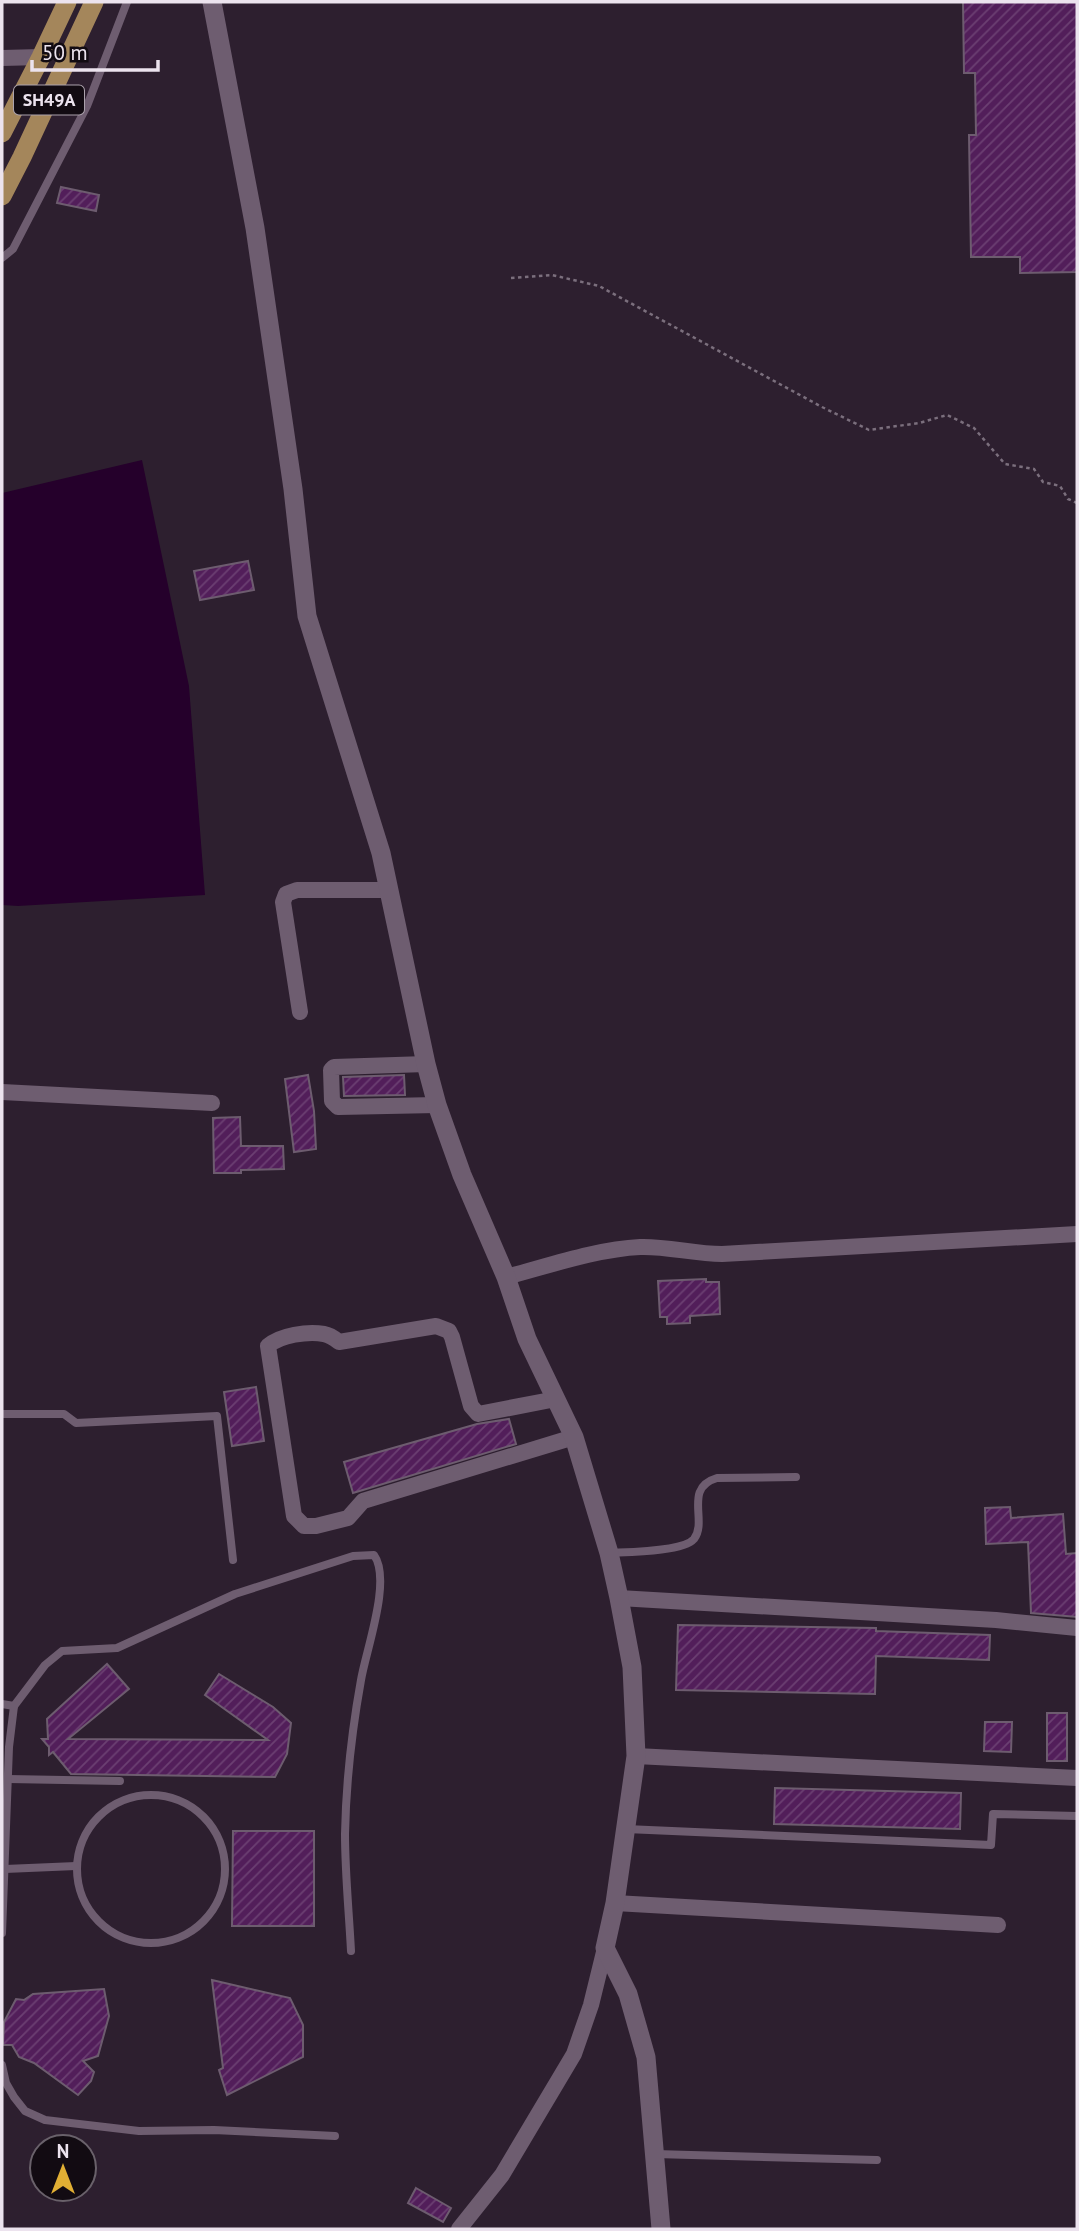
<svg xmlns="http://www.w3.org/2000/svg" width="1079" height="2231" font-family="'PT Sans',sans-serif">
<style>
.water{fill:#25002b}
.building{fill:url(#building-hatch);stroke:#6d5c6f;stroke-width:2}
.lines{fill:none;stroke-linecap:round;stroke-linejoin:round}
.path{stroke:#7b6f7d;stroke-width:2.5;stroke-dasharray:3.5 3.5;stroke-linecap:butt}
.service{stroke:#6e5d70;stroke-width:8}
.minor{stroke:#6e5d70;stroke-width:16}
.tertiary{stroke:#6e5d70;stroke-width:19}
.primary{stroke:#a4865b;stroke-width:19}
.labels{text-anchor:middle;stroke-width:5;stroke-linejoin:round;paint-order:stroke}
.shield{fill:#120b12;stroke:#aba2ac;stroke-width:2}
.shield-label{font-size:18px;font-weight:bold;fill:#ece3ee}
</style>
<defs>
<pattern id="building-hatch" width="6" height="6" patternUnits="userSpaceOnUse" patternTransform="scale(1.75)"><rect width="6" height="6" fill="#521e5a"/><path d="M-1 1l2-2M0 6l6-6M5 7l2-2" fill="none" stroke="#6b3f72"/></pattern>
</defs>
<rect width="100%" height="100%" fill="#2d1f2f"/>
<path class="water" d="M142,460l47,226 16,209 -187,11 -16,-1v-412z"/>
<g class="building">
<path d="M963,2h114v270l-57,1v-16h-49l-2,-122h7l-1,-62h-11z"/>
<path d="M61,187l38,8 -3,16 -39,-8z"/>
<path d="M248,561l6,29 -54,10 -6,-29z"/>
<path d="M308,1075l6,36 2,38 -22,3 -9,-73z"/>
<path d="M404,1075l1,20 -61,1 -1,-19z"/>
<path d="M240,1117l1,29h42l1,23 -43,1v3h-27l-1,-55z"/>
<path d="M706,1279v3h13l1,32 -30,2v7l-23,1v-7h-7l-2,-36z"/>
<path d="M256,1387l8,54 -32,5 -8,-54z"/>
<path d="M509,1419l7,25 -163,49 -9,-31 133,-38z"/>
<path d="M1010,1507l1,11 52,-4 3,40 11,-1v64l-46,-4 -3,-71 -42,2 -1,-36z"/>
<path d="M678,1625l198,3v3l114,4 -1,25 -113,-4 -1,38 -199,-4z"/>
<path d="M107,1664l22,25 -61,50 200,1 -63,-45 14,-21 54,33 18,16 -4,31 -12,23 -204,-3 -18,-22 -4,3v-8l-7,-8h6l-1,-20z"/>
<rect x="1047" y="1713" width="20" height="48"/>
<path d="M985,1722h27l-1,30 -27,-1z"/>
<path d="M775,1788l186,5 -1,36 -186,-5z"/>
<path d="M233,1831h81v95h-82z"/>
<path d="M212,1980l78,18 13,27v32l-76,38 -8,-25 4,-2z"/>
<path d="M104,1989l5,27 -11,40 -15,5 11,11 -3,9 -13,14 -44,-32 -15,-6 -7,-12h-9l1,-23 12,-23 8,1 9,-6z"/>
<path d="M416,2188l35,20 -8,14 -35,-19z"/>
</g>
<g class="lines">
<path class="path" d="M511,278l41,-3 47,11 223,121 47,23 50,-7 28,-8 27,13 31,36 29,5 9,13 17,4 8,13 9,4"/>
<g class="service">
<path d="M2,258l11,-9 74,-143 40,-104"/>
<path d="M2,1414h62l12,9 141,-7 16,144"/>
<path d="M609,1553c17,-1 74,-1 85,-14 14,-18 -11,-51 23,-61l79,-1"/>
<path d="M2,1704l12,2"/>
<path d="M8,1779l112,2"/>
<circle cx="151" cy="1869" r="74"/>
<path d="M626,1829l365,16 2,-31 84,2"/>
<path d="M5,1869l71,-3"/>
<path d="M2,1933l7,-186 5,-41 31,-41 17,-14 55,-3 118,-54 118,-38 21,-1c18,25 -8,95 -13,125 -9,50 -15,103 -16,154 0,39 4,78 6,117"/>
<path d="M2,2065l4,18 8,14 11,14 20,9 94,11 75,-1 121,6"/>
<path d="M655,2154l222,6"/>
</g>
<g class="minor">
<path d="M2,58l39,-1"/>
<path d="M300,1012l-17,-110 3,-8 11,-4h92"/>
<path d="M426,1064l-92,3 -3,3 1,31 6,6 99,-2"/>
<path d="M2,1092l210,11"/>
<path d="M506,1277c42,-11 91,-28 134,-30 27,-1 54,7 82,7l355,-20"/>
<path d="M556,1399l-78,15 -7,-8 -19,-69 -3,-6 -13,-5 -97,16c-5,-4 -9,-7 -15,-8 -16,-3 -44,1 -56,12l26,170 10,10h12l32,-8 15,-17 211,-64"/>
<path d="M619,1598l377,22 81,8"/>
<path d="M636,1756l441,22"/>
<path d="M615,1903l383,22"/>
<path d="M459,2229l43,-54 72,-121 17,-49 14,-57"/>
</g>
<path class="tertiary" d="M212,2l43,226 38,261 14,127 74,237 45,211 11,41 25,70 44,102 21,62 47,98 35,116 10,45 13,69 4,89 -21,147 -10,45 23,46 18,63 15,172"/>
<g class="primary">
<path d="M2,133l39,-76 26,-55"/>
<path d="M2,196l20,-39 72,-155"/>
</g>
</g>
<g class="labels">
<rect class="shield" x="14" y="85.5" width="70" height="29" rx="5"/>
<g class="shield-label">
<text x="49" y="106">SH49A</text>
</g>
</g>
<rect width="1079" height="2231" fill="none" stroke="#ece3ee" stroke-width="7"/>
<g transform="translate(63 2168)"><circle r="33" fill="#120b12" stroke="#69616a" stroke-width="2"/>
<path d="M0-5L12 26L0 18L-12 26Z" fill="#e1af34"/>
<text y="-10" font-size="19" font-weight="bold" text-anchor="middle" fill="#ece3ee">N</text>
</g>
<path d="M32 60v10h126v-10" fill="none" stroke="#ece3ee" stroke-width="3.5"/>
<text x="42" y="60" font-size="21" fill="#ece3ee" stroke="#120b12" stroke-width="5" paint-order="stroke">50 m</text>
</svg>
